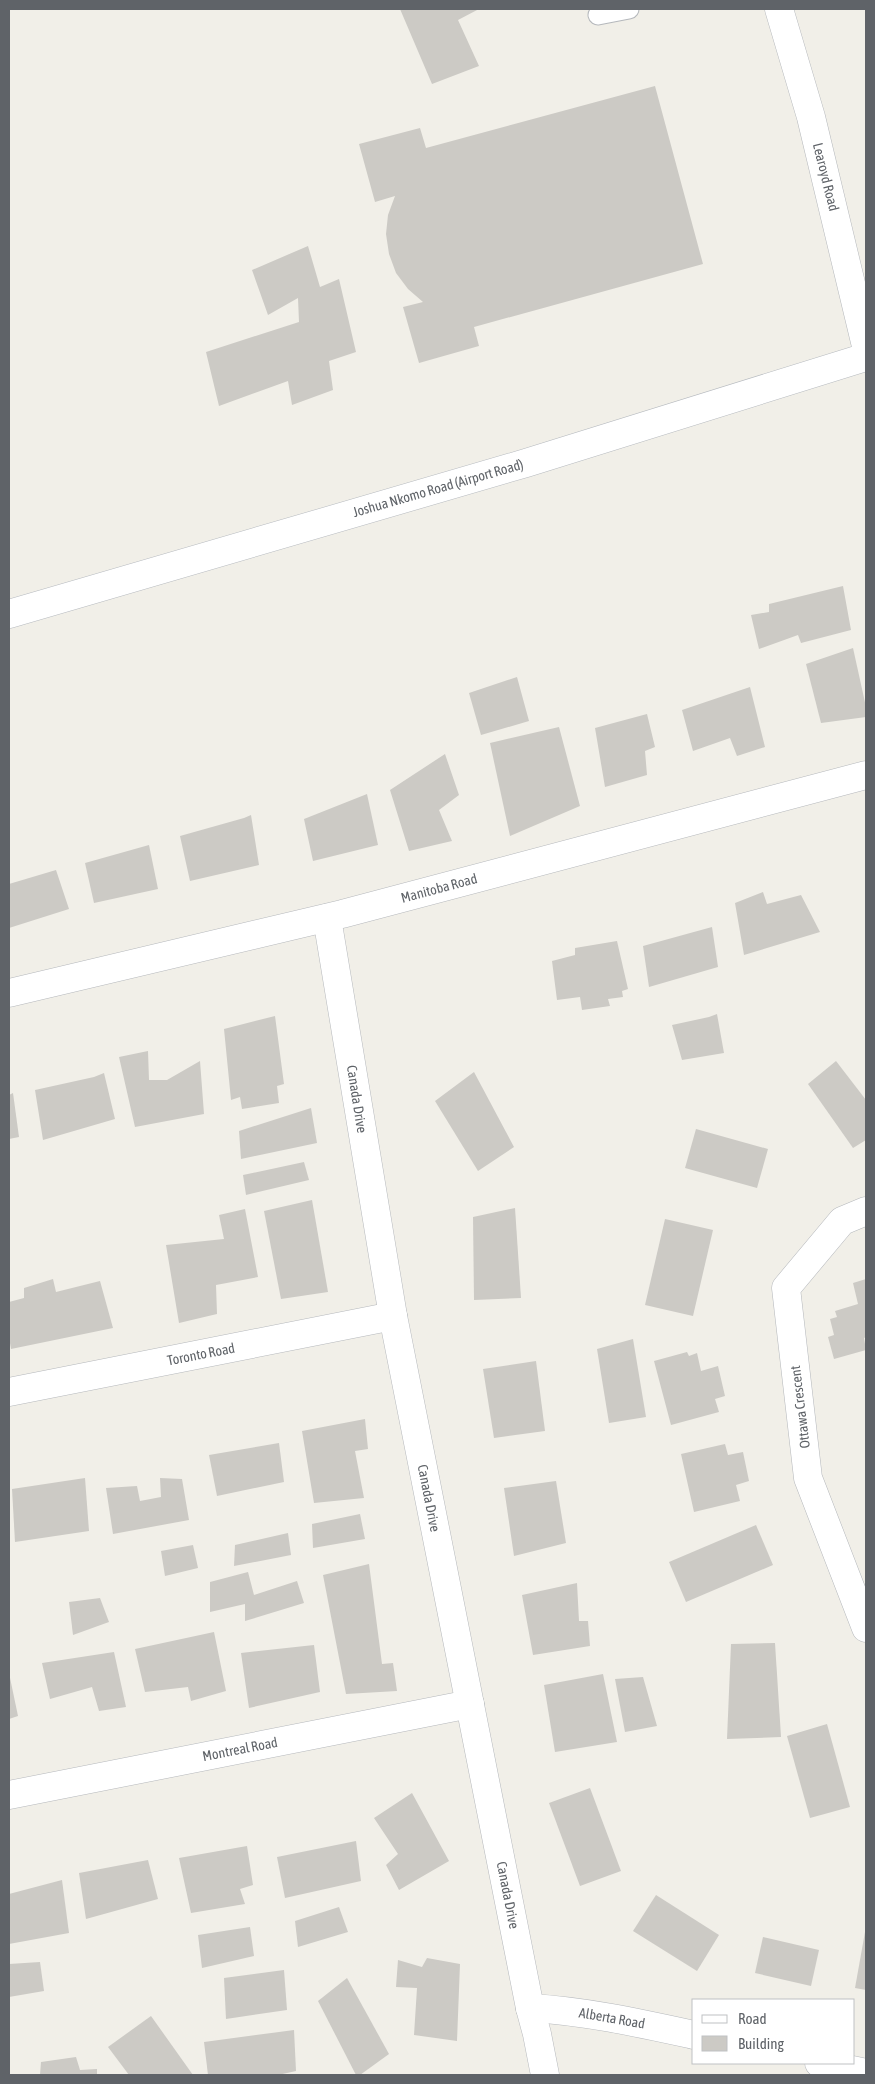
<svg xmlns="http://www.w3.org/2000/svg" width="875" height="2084" font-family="'Asap Condensed',sans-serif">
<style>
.building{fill:#cccac5}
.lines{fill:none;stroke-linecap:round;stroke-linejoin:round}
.lane-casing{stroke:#b5b8bc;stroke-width:21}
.street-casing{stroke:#b5b8bc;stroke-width:29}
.secondary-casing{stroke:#b6babf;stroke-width:29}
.lane{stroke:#fff;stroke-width:19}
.street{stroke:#fff;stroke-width:28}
.secondary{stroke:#fff;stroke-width:28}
.labels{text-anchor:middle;stroke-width:4.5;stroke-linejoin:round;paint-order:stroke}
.street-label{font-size:14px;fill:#5f6368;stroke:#fff}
</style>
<rect width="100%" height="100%" fill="#f1efe8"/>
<g class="building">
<path d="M400,9h79l-21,11 21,46 -47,18z"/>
<path d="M655,86l48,178 -229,63 5,19 -60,17 -16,-56 20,-5 -15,-13 -12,-16 -7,-19 -3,-20 2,-19 7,-19 -20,6 -16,-58 61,-16 6,20z"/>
<path d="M308,246l12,41 19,-8 17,73 -27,9 4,29 -41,15 -4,-24 -69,25 -13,-54 93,-30 -1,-24 -30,17 -16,-45z"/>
<path d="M843,586l8,44 -50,13 -3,-8 -39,14 -8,-34 18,-3v-8z"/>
<path d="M853,648l13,59v10l-45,6 -15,-59z"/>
<path d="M517,677l12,44 -48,14 -12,-42z"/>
<path d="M750,687l15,60 -28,9 -7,-18 -37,13 -11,-41z"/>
<path d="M647,714l8,33 -10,4 2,24 -42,12 -10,-59z"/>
<path d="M559,727l21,79 -70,30 -20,-93z"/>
<path d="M445,754l14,41 -20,15 13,31 -43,10 -19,-61z"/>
<path d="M367,794l11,51 -65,16 -9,-42z"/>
<path d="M251,815l8,50 -69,16 -10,-45 64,-18z"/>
<path d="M149,845l9,44 -64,14 -9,-40z"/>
<path d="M56,870l13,39 -60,19v-44z"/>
<path d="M763,892l4,12 34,-9 19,37 -76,23 -9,-52z"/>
<path d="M712,927l6,40 -69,20 -6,-41z"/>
<path d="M617,941l11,48 -6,2 1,6 -15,2 2,7 -28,4 -2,-13 -23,3 -5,-39 23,-6v-7z"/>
<path d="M717,1014l7,39 -42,7 -10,-35 37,-8z"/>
<path d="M275,1016l9,68 -7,2 2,17 -37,6 -2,-12 -9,3 -7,-71z"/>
<path d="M148,1051l1,29h18l33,-19 4,53 -69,13 -16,-70z"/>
<path d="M836,1061l30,39v40l-13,8 -45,-64z"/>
<path d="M474,1072l40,75 -36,24 -43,-70z"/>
<path d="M104,1073l11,46 -72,21 -8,-50 59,-13z"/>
<path d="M13,1093l6,44 -10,2v-44z"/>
<path d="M311,1108l6,35 -76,16 -2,-28z"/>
<path d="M696,1129l72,20 -11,39 -72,-20z"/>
<path d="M304,1162l5,18 -63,15 -3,-20z"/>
<path d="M312,1200l16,92 -47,7 -17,-88z"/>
<path d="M515,1208l6,90 -47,2 -1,-83z"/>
<path d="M245,1209l13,68 -42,8 1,29 -38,9 -13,-78 58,-6 -5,-24z"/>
<path d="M665,1219l48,11 -20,86 -48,-11z"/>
<path d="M53,1279l3,13 44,-11 13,47 -102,21 -2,-12v-35l15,-4v-10z"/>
<path d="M866,1279v58l-2,1 2,12 -32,9 -6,-22 6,-2 -4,-16 7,-2 -2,-6 23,-7 -5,-21z"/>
<path d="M633,1339l13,78 -37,6 -12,-74z"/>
<path d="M687,1352l2,4 8,-3 4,18 17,-5 7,30 -10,3 4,13 -48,13 -17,-64z"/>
<path d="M536,1361l9,70 -51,7 -11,-69z"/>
<path d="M365,1419l3,30 -13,2 9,47 -50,5 -12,-72z"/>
<path d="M279,1443l5,39 -67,14 -8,-41z"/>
<path d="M725,1444l3,11 15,-3 6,29 -13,4 4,16 -46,11 -13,-58z"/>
<path d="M85,1478l4,53 -74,11 -3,-53z"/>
<path d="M160,1478l22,1 7,41 -76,14 -7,-46 31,-2 3,15 21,-4z"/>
<path d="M556,1481l10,62 -52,13 -10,-68z"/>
<path d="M360,1514l5,25 -52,9 -1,-24z"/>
<path d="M756,1525l17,40 -87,37 -17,-40z"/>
<path d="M288,1533l3,22 -57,11 1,-21z"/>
<path d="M193,1545l5,23 -33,8 -4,-25z"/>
<path d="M369,1564l13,100 11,-1 4,28 -51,3 -23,-119z"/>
<path d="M248,1572l6,23 43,-14 7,22 -59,18v-17l-35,8v-30z"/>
<path d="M577,1583l2,38h9l2,25 -57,9 -11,-60z"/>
<path d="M100,1598l9,24 -36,13 -4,-33z"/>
<path d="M214,1632l12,59 -35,10 -3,-14 -43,5 -10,-43z"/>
<path d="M775,1643l6,94 -54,2 4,-95z"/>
<path d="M314,1645l6,47 -71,16 -8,-55z"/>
<path d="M114,1652l12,55 -27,4 -7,-24 -42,12 -8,-36z"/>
<path d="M9,1673l9,43 -9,3z"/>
<path d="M603,1674l14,68 -62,10 -11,-67z"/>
<path d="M643,1677l14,49 -32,6 -10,-53z"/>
<path d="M827,1724l23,83 -40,11 -23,-82z"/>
<path d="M590,1788l31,83 -41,15 -31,-83z"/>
<path d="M412,1793l37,68 -50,29 -13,-25 12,-11 -24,-36z"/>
<path d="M356,1841l5,40 -76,17 -8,-41z"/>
<path d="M247,1846l6,39 -13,4 5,15 -54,9 -12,-55z"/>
<path d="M148,1860l10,39 -72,20 -7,-46z"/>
<path d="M62,1880l7,53 -60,11v-50z"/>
<path d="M656,1895l63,40 -22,36 -64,-40z"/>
<path d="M339,1907l9,25 -50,15 -3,-26z"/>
<path d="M250,1927l4,29 -52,12 -4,-33z"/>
<path d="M865,1932h1v58l-11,-2z"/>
<path d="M763,1937l56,13 -8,36 -56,-13z"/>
<path d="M427,1958l33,6 -3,77 -43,-6 3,-47 -21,-1 2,-27 24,7z"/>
<path d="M40,1962l4,29 -35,6v-33z"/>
<path d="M284,1970l3,40 -61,9 -2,-41z"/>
<path d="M347,1978l42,76 -29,21h-4l-38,-74z"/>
<path d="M151,2016l42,59h-64l-21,-28z"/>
<path d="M294,2030l2,41 -18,4h-70l-4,-33z"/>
<path d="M76,2057l4,13 17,-1v6h-57l1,-13z"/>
</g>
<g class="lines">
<defs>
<path id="lane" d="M598,15l31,-6"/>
<g id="street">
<path d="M779,9l32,108 55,229"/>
<path d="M327,918l66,398 137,692 7,26 8,41"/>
<path d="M9,993l333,-79 524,-139"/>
<path d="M866,1211l-24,10 -56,67 22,190 58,150"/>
<path d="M9,1392l384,-76"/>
<path d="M9,1795l461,-91"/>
<path d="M530,2008c55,3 109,15 164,27"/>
<path d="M819,2063l47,10"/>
</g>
<path id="secondary" d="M9,614l517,-151 340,-106"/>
</defs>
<use href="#lane" class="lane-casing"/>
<use href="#street" class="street-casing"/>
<use href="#secondary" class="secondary-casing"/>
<use href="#lane" class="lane"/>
<use href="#street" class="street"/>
<use href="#secondary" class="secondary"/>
</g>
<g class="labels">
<g class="street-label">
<text transform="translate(826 177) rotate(76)" y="5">Learoyd Road</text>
<text transform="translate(438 488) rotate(-16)" y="5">Joshua Nkomo Road (Airport Road)</text>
<text transform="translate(439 888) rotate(-15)" y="5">Manitoba Road</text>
<text transform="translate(357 1099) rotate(81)" y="5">Canada Drive</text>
<text transform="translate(201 1354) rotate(-11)" y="5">Toronto Road</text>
<text transform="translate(800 1407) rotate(-97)" y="5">Ottawa Crescent</text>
<text transform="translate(429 1498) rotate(79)" y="5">Canada Drive</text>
<text transform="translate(240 1749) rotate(-11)" y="5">Montreal Road</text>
<text transform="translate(508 1895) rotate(79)" y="5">Canada Drive</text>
<text transform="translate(612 2018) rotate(10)" y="5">Alberta Road</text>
</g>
</g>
<rect width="875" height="2084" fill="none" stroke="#5f6368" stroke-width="20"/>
<rect x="692" y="1999" width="162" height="65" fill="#ffffff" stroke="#bfc1c3"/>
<rect x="702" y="2015" width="25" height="8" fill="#ffffff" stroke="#bfc1c3"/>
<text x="738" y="2024" font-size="15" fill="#5f6368">Road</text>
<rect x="702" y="2036" width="25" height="15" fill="#cccac5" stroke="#bfc1c3"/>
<text x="738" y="2049" font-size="15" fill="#5f6368">Building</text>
</svg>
